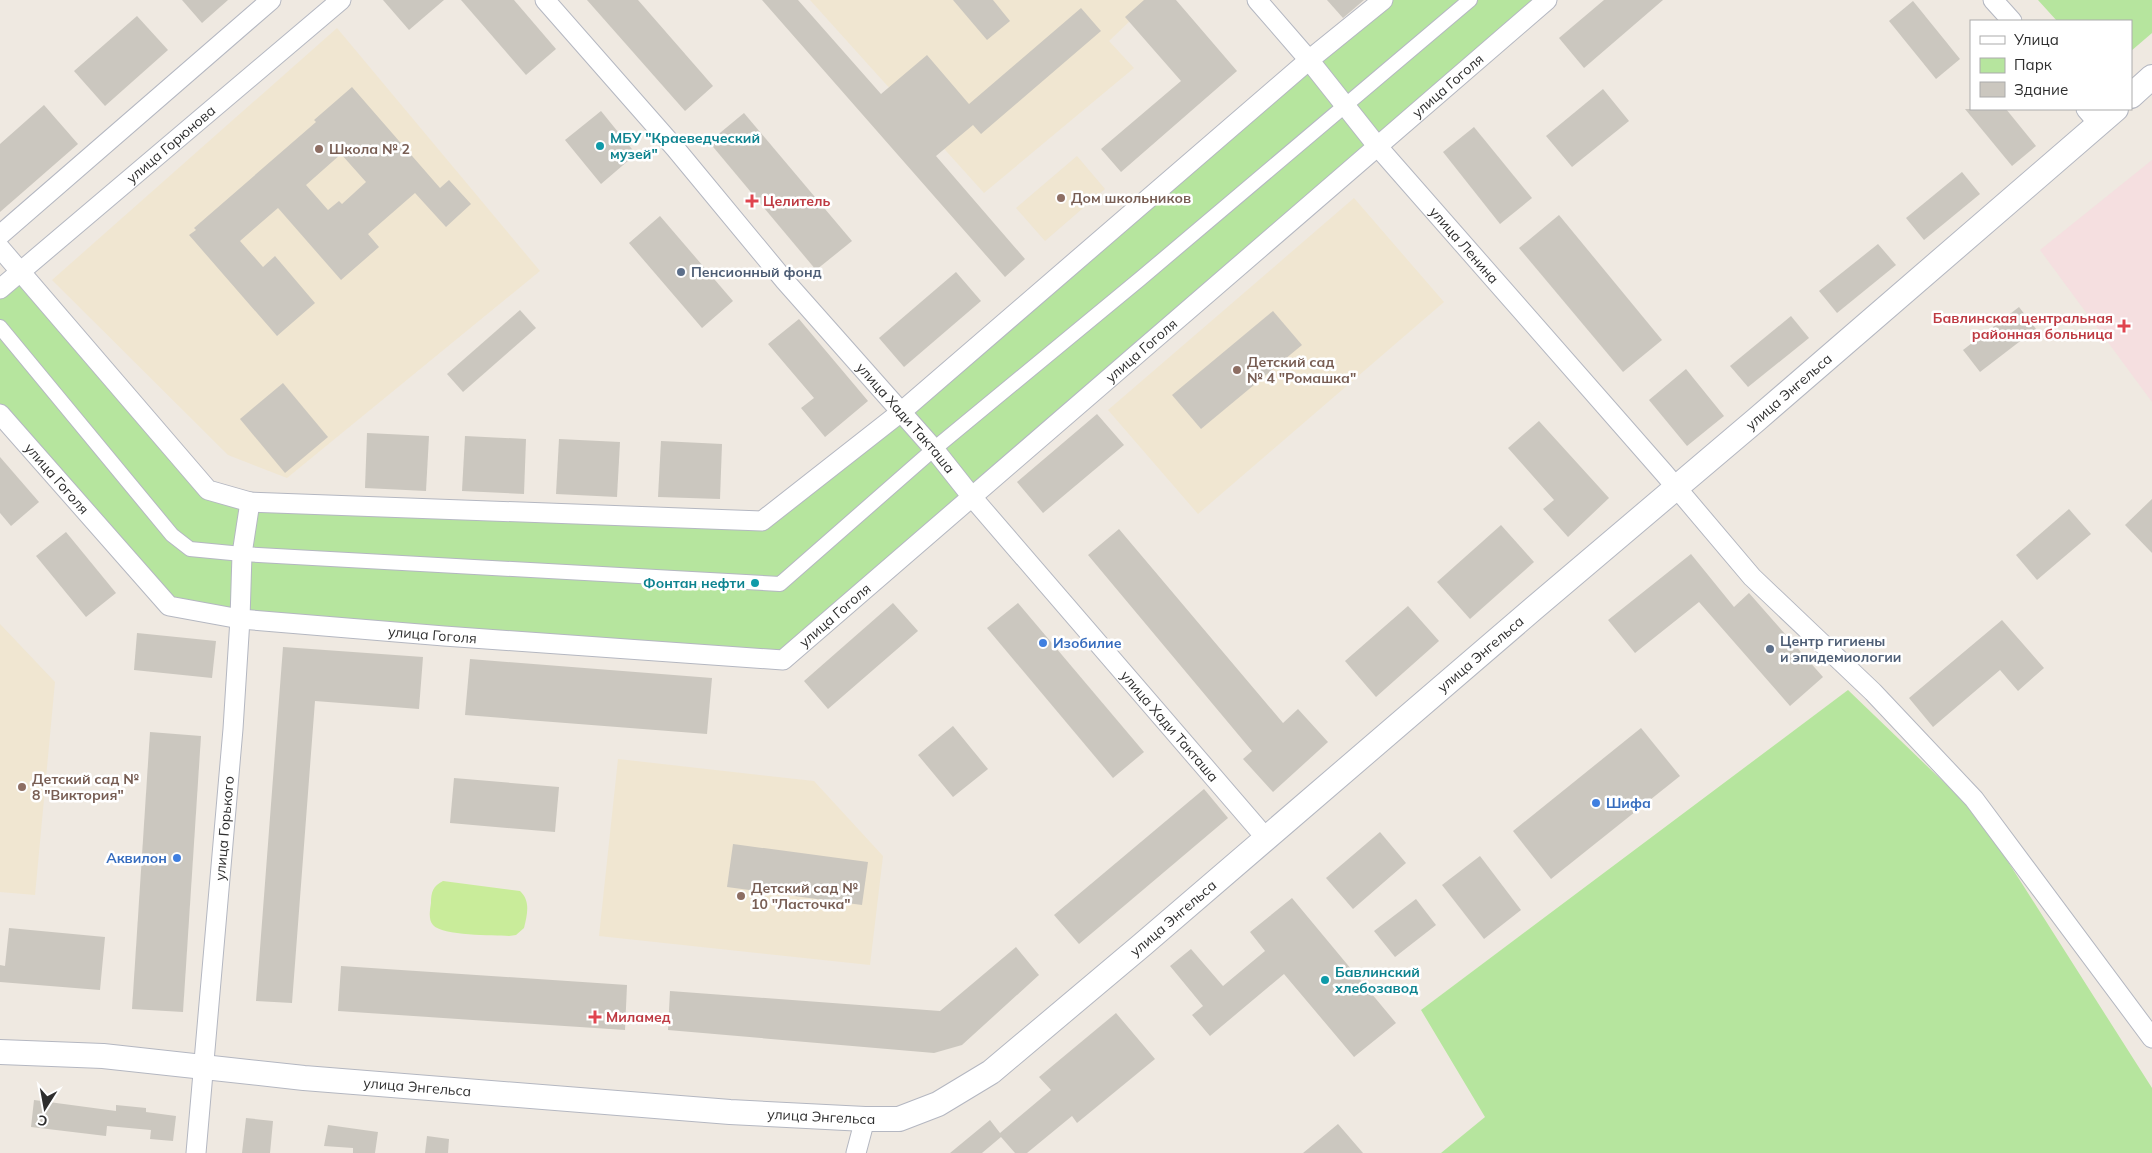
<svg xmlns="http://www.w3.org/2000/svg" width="2152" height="1153" font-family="Mulish,sans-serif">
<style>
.education{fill:#f0e6d1}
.medical{fill:#f5dfe0}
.green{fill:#b6e59e}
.pitch{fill:#c9ec9a}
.building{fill:#cbc7bf;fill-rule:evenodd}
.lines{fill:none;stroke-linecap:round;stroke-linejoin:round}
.pedestrian-casing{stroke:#b4b7c1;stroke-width:16}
.minor-casing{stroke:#b4b7c1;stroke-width:21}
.tertiary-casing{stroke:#b4b7c1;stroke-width:26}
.pedestrian{stroke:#fff;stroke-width:14}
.minor{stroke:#fff;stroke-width:19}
.tertiary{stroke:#fff;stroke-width:24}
.culture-dot{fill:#0f9aa8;stroke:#fff;stroke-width:2}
.education-dot{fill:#8d6e63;stroke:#fff;stroke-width:2}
.health-dot{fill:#e0444e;stroke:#fff;stroke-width:2}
.service-dot{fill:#5c6f8a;stroke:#fff;stroke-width:2}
.shop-dot{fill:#3f7fe0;stroke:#fff;stroke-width:2}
.labels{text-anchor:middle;stroke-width:5;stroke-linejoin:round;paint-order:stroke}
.street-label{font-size:14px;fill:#2e2e2e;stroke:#fff}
.culture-label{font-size:14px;font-weight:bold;fill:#0d838f;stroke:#fff;text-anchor:start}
.education-label{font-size:14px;font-weight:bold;fill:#785e54;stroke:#fff;text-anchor:start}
.health-label{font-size:14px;font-weight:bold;fill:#be3a42;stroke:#fff;text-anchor:start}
.service-label{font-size:14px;font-weight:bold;fill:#4e5e75;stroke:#fff;text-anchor:start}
.shop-label{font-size:14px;font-weight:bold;fill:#366cbe;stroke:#fff;text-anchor:start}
</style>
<rect width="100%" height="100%" fill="#efe9e1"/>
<g class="education">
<path d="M810,0h342l-43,41 25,27 -150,125z"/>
<path d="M337,28l203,243 -253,207 -59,-23 -176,-175z"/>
<path d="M1077,156l28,33 -60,52 -29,-33z"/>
<path d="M1354,198l90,104 -246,212 -90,-104z"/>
<path d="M0,624l55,58 -20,213 -35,-3z"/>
<path d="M618,759l196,22 69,75 -13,109 -271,-29z"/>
</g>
<path class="medical" d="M2152,160v242l-112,-152z"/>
<g class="green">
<path d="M1383,0h164l-764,660 -614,-54 -169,-192v-125l20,-17 188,218 554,31z"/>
<path d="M2038,0h114v33l-21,18v-30h-74z"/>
<path d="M1848,690l131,126 173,272v65h-711l44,-36 -64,-107z"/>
</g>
<path class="pitch" d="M443,881l77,10c11,10 7,24 4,37l-8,7 -7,1c-15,-1 -67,0 -76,-11 -5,-6 -3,-15 -2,-22 0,-11 2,-17 12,-22z"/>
<g class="building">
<path d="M182,0h46l-26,23z"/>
<path d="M383,0h61l-35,30z"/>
<path d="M461,0h53l42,49 -30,26z"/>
<path d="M587,0h51l75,86 -28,25z"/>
<path d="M762,0h36l83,94 46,-39 42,49 112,-96 20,23 -120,103 -8,-9 -37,31 89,103 -20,18z"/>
<path d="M953,0h40l17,21 -23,19z"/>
<path d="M1144,0h32l61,71 -116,101 -20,-23 80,-68 -56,-64z"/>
<path d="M1327,0h37l-21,18z"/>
<path d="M1604,0h59l-79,68 -25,-30z"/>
<path d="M1913,1l47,58 -24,20 -47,-58z"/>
<path d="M137,16l31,34 -63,56 -31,-35z"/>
<path d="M352,87l88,101 9,-8 22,24 -25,23 -31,-34 -47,41 11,13 -38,33 -63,-72 -38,33 23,26 12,-11 40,47 -38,33 -88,-101 7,-5 -2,-2 122,-106 -2,-2zM341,154l25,28 -24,22 -3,-3 -11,9 -22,-25z"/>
<path d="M1603,89l26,32 -57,46 -26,-31z"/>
<path d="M44,105l34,39 -78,68v-68z"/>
<path d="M1965,109h41l30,37 -24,20z"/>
<path d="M601,111l35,43 -35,30 -36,-44z"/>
<path d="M744,113l108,128 -36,29 -107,-128z"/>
<path d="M1474,127l58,71 -32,26 -57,-72z"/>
<path d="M1962,172l18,22 -56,46 -18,-22z"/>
<path d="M1559,215l103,125 -39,32 -104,-124z"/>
<path d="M660,216l73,85 -31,27 -73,-85z"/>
<path d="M1878,244l18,21 -59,48 -18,-22z"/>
<path d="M956,272l25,29 -77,66 -25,-29z"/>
<path d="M2019,307l17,22 -56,43 -17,-22z"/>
<path d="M520,310l16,18 -73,64 -16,-18z"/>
<path d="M1273,311l29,34 -101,84 -29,-34z"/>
<path d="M1791,316l18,22 -61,49 -18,-21z"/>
<path d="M799,319l69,82 -43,36 -24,-29 13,-10 -46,-54z"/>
<path d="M1686,369l38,47 -37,30 -38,-46z"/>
<path d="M283,383l45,54 -43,36 -45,-54z"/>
<path d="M1097,414l27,31 -81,68 -26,-31z"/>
<path d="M1539,421l70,77 -41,39 -25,-28 11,-9 -46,-52z"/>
<path d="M367,433l62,3 -3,55 -61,-3z"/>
<path d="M465,436l61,3 -2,55 -62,-3z"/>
<path d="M559,439l61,3 -3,55 -61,-3z"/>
<path d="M661,441l61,3 -2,55 -62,-2z"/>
<path d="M0,457l39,45 -28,24 -11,-13z"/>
<path d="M2152,499v54l-27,-28z"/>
<path d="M2069,509l22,25 -54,46 -21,-25z"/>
<path d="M1501,525l33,37 -64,57 -33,-37z"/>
<path d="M1119,529l164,194 15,-14 30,33 -55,50 -30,-33 9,-8 -164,-196z"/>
<path d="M66,532l50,61 -30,24 -50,-61z"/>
<path d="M1691,554l43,53 15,-14 74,84 -33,29 -91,-104 -64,51 -27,-33z"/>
<path d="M893,603l25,28 -90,78 -24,-28z"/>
<path d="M1018,603l126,149 -31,26 -126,-150z"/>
<path d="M1408,606l31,35 -63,56 -31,-36z"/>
<path d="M2002,620l42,48 -26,23 -18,-21 -67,57 -24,-29z"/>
<path d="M137,633l79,8 -4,37 -78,-8z"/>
<path d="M283,647l140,10 -4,52 -104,-8 -23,302 -36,-2z"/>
<path d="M470,659l242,19 -5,56 -242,-19z"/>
<path d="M953,726l35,43 -35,28 -35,-42z"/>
<path d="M1641,728l39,48 -129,103 -38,-48z"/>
<path d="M150,732l51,4 -18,276 -51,-3z"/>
<path d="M454,778l105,9 -4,45 -105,-9z"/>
<path d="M1204,789l24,29 -149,126 -25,-29z"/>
<path d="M1380,832l26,31 -53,46 -27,-31z"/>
<path d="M733,844l135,18 -6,43 -135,-18z"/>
<path d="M1480,856l41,54 -37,29 -42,-54z"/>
<path d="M1292,898l104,125 -42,34 -70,-83 -74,62 -18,-21 11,-9 -33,-40 21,-17 32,37 42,-35 -15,-19z"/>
<path d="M1416,899l20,26 -41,32 -21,-26z"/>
<path d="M9,928l96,9 -5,53 -100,-8v-17l5,1z"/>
<path d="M1016,947l23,28 -77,70 -28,8 -266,-23 2,-39 270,20z"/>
<path d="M341,966l286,19 -2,45 -287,-19z"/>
<path d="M1116,1013l39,46 -78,64 -5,-7 -45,37h-12l-14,-16 -19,16h-32l40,-33 10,13 51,-43 -12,-13z"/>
<path d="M34,1100l82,11v-6l30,3v4l30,4 -3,25 -23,-2 1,-9 -44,-4 -1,10 -75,-9z"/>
<path d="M246,1118l27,3 -3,32h-28z"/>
<path d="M1338,1124l25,29h-60z"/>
<path d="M328,1125l50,7 -3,21h-22v-5l-29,-2z"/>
<path d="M427,1136l22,3 -1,14h-23z"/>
</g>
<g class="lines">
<defs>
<path id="pedestrian" d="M0,327l172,208 18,14 52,5 538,30 154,-135 206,-170 330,-279"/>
<g id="minor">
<path id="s1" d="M545,0l130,148 110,133 149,168 38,48 294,341"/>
<path id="s2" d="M1257,0l52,60 69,87 286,326 88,104 121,115 101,107 178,239"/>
<path d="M1993,0l19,21"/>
<path d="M2086,109l13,15"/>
<path d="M0,235l271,-235"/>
<path d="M0,248l208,242 42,12 512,19 139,-109 408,-352 74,-60"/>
<path id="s3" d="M0,289l341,-289"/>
<path id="s4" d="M0,414l169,192 71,13 204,17 339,24 764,-660"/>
<path id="s5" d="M196,1153l37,-424 7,-110 2,-65 8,-52"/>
<path d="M856,1153l9,-34"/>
</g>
<g id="tertiary">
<path d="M2131,96l21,-19"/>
<path id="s6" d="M0,1052l103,4 201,22 426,34 135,7h34l39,-15 53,-32 151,-127 391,-336 223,-189 360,-311"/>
</g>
</defs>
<use href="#pedestrian" class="pedestrian-casing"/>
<use href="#minor" class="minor-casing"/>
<use href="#tertiary" class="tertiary-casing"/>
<use href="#pedestrian" class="pedestrian"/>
<use href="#minor" class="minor"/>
<use href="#tertiary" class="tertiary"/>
</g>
<g class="culture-dot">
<circle cx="600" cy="146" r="5"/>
<circle cx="755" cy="583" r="5"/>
<circle cx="1325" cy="980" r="5"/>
</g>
<g class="education-dot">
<circle cx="319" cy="149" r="5"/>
<circle cx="1061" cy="198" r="5"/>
<circle cx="1237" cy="370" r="5"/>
<circle cx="22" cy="787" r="5"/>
<circle cx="741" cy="896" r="5"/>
</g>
<g class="health-dot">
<path d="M749.5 193.5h5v5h5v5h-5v5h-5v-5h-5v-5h5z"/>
<path d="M2121.5 318.5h5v5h5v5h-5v5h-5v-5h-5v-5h5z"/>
<path d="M592.5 1009.5h5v5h5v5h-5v5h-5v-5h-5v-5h5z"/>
</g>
<g class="service-dot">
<circle cx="681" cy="272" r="5"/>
<circle cx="1770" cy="649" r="5"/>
</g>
<g class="shop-dot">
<circle cx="1043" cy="643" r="5"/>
<circle cx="1596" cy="803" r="5"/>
<circle cx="177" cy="858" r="5"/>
</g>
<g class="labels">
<g class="street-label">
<text dy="5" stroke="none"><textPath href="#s4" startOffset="1751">улица Гоголя</textPath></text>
<text dy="5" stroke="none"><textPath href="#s3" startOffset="224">улица Горюнова</textPath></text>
<text dy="5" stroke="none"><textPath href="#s2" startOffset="321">улица Ленина</textPath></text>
<text dy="5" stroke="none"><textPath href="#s4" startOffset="1346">улица Гоголя</textPath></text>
<text dy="5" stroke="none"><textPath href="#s6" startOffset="2054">улица Энгельса</textPath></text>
<text dy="5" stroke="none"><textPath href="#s1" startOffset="552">улица Хади Такташа</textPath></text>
<text dy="5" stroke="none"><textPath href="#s4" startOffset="86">улица Гоголя</textPath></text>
<text dy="5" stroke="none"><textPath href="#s4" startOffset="941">улица Гоголя</textPath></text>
<text dy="5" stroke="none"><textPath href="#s4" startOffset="521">улица Гоголя</textPath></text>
<text dy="5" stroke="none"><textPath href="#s6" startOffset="1649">улица Энгельса</textPath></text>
<text dy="5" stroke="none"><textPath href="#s1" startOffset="958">улица Хади Такташа</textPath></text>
<text dy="5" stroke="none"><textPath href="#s5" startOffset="326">улица Горького</textPath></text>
<text dy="5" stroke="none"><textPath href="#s6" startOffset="1244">улица Энгельса</textPath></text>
<text dy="5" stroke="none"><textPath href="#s6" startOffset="419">улица Энгельса</textPath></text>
<text dy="5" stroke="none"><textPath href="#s6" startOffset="824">улица Энгельса</textPath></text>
</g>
<g class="culture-label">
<text x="610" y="143">МБУ "Краеведческий<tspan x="610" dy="16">музей"</tspan></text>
<text x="745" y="588" text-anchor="end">Фонтан нефти</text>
<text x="1335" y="977">Бавлинский<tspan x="1335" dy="16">хлебозавод</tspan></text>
</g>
<g class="education-label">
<text x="329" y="154">Школа № 2</text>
<text x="1071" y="203">Дом школьников</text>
<text x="1247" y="367">Детский сад<tspan x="1247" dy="16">№ 4 "Ромашка"</tspan></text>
<text x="32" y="784">Детский сад №<tspan x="32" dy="16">8 "Виктория"</tspan></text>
<text x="751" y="893">Детский сад №<tspan x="751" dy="16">10 "Ласточка"</tspan></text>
</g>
<g class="health-label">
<text x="763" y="206">Целитель</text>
<text x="2113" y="323" text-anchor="end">Бавлинская центральная<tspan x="2113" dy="16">районная больница</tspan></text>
<text x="606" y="1022">Миламед</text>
</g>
<g class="service-label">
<text x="691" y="277">Пенсионный фонд</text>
<text x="1780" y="646">Центр гигиены<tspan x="1780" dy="16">и эпидемиологии</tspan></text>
</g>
<g class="shop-label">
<text x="1053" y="648">Изобилие</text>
<text x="1606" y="808">Шифа</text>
<text x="167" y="863" text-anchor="end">Аквилон</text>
</g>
</g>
<rect x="1970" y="20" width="162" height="90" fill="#ffffff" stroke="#ababab"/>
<rect x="1980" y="36" width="25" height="8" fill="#ffffff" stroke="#ababab"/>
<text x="2014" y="45" font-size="15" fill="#2e2e2e">Улица</text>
<rect x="1980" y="58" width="25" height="15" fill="#b6e59e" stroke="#ababab"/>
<text x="2014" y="70" font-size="15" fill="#2e2e2e">Парк</text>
<rect x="1980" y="82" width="25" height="15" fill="#cbc7bf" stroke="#ababab"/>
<text x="2014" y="95" font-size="15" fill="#2e2e2e">Здание</text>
<g transform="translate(45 1108) rotate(191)" stroke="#ffffff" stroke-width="4" paint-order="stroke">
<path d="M0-4L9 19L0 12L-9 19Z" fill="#2e2e2e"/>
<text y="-8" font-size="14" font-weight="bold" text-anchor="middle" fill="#2e2e2e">С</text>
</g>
</svg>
